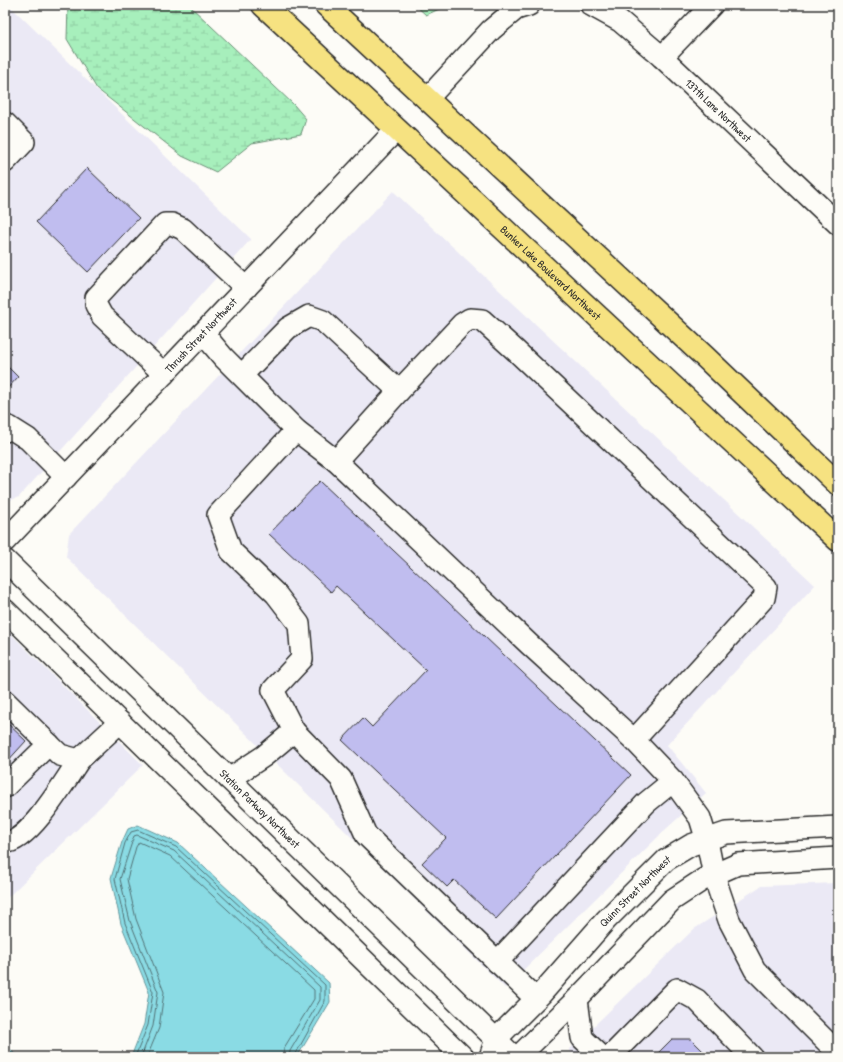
<svg xmlns="http://www.w3.org/2000/svg" width="843" height="1062" font-family="'Patrick Hand',sans-serif">
<style>
.built{fill:#ebe9f5}
.wetland{fill:url(#wetland-marsh);stroke:#698d74}
.water{fill:#8adbe4;stroke:#64959a}
.lines{fill:none;stroke-linecap:round;stroke-linejoin:round}
.shore{stroke:#517175;stroke-width:1}
.building{fill:#c0bdef;stroke:#2b2b2b}
.minor-casing{stroke:#2b2b2b;stroke-width:24}
.major-casing{stroke:#2b2b2b;stroke-width:25}
.minor{stroke:#fdfcf7;stroke-width:21}
.major{stroke:#f6e281;stroke-width:22}
.labels{text-anchor:middle;stroke-width:4;stroke-linejoin:round;paint-order:stroke}
.street-label{font-size:11px;fill:#2b2b2b;stroke:#fdfcf7}
</style>
<defs>
<pattern id="wetland-marsh" width="20" height="14" patternUnits="userSpaceOnUse"><rect width="20" height="14" fill="#a7efbc"/><path d="M1 5h8M5 5V1M11 12h8M15 12V8" fill="none" stroke="#90cda2"/></pattern>
</defs>
<rect width="100%" height="100%" fill="#fdfcf7"/>
<filter id="ink" filterUnits="userSpaceOnUse"><feTurbulence type="fractalNoise" baseFrequency=".025" numOctaves="2"/><feDisplacementMap in="SourceGraphic" scale="8" xChannelSelector="R" yChannelSelector="G"/><feConvolveMatrix kernelMatrix="1 2 1 2 8 2 1 2 1" color-interpolation-filters="sRGB"/></filter>
<g filter="url(#ink)">
<g class="built">
<path d="M5,5h4l242,234 -232,258 -14,5z"/>
<path d="M393,191l422,394 -148,160 39,48 -40,36 -161,159 -439,-431 3,-23z"/>
<path d="M5,628l138,137 -138,135z"/>
<path d="M838,883v174h-262l-7,-7 125,-121 67,-43z"/>
</g>
<g class="wetland">
<path d="M68,5h121l105,100 12,14 -5,15 -49,9 -36,29 -34,-16 -85,-67 -30,-50z"/>
<path d="M415,5h33l-22,10z"/>
</g>
<g class="water">
<path d="M138,825l40,18 151,140 1,19 -33,55h-166l13,-33 5,-32 -28,-68 -10,-46 11,-36 6,-13z"/>
<path d="M5,1045l13,12h-13z"/>
</g>
<g class="lines">
<g class="shore">
<path d="M135,1057l13,-32 5,-33 -28,-69 -10,-44 10,-36 6,-11 7,-2 38,17 149,138v16l-31,56"/>
<path d="M141,1057l12,-31 5,-34 -28,-71 -10,-42 14,-43 3,-1 37,16 146,136v13l-30,51 -1,6"/>
<path d="M147,1057l12,-29 5,-36 -28,-73 -9,-40 9,-32 3,-5 31,14 144,134v9l-30,49 -1,9"/>
</g>
</g>
<g class="building">
<path d="M87,168l52,50 -51,54 -52,-50z"/>
<path d="M5,364l13,13 -13,14z"/>
<path d="M320,481l311,294 -135,144 -42,-39 -7,7 -25,-24 24,-25 -104,-98 21,-22 9,9 54,-57 -90,-84 -5,6 -62,-58z"/>
<path d="M5,721l21,20 -21,23z"/>
<path d="M672,1039h19l18,18h-55z"/>
</g>
<g class="lines">
<defs>
<g id="minor">
<path id="s1" d="M591,5l29,16 42,36 176,167"/>
<path d="M662,57l50,-52"/>
<path d="M427,99l64,-69 25,-21 13,-4"/>
<path d="M5,123l19,19 -19,20"/>
<path d="M203,333l20,24 73,73 40,31 194,184 104,95 39,41 27,37 7,23 7,35 15,44 26,50 83,83"/>
<path d="M164,374l-62,-58 -6,-11v-7l69,-74h7l11,5 63,59"/>
<path d="M242,375l46,-47 21,-12 14,5 76,70 63,-67 8,-5 12,1 33,30 251,237 -2,11 -130,142"/>
<path d="M5,431l4,-4 19,12 38,38"/>
<path d="M336,461l63,-70"/>
<path id="s2" d="M5,541l391,-411"/>
<path id="s3" d="M5,560l509,497"/>
<path d="M5,610l458,447"/>
<path d="M5,701l55,54 19,5 41,-38"/>
<path d="M294,731l47,48 25,56 170,164"/>
<path d="M229,779l35,-23 30,-25 -21,-41 29,-31 -3,-35 -23,-30 -45,-43 -13,-36 78,-85"/>
<path d="M5,787l44,-43"/>
<path d="M5,842c22,3 62,-64 74,-82"/>
<path d="M497,962l149,-159 27,-22"/>
<path d="M577,999l5,39 20,19"/>
<path id="s4" d="M490,1057l6,-18 45,-45 65,-74 60,-60 25,-15 35,-12 112,-6"/>
<path d="M518,1057l59,-58 95,-99 32,-21 34,-15 100,-6"/>
<path d="M610,1057l67,-68 20,11 55,57"/>
</g>
<g id="major">
<path id="s5" d="M263,5l575,535"/>
<path d="M326,5l379,352 133,127"/>
</g>
</defs>
<use href="#minor" class="minor-casing"/>
<use href="#major" class="major-casing"/>
<use href="#minor" class="minor"/>
<use href="#major" class="major"/>
</g>
</g>
<g class="labels">
<g class="street-label">
<text dy="4" stroke="none"><textPath href="#s1" startOffset="166">137th Lane Northwest</textPath></text>
<text dy="4" stroke="none"><textPath href="#s5" startOffset="393">Bunker Lake Boulevard Northwest</textPath></text>
<text dy="4" stroke="none"><textPath href="#s2" startOffset="284">Thrush Street Northwest</textPath></text>
<text dy="4" stroke="none"><textPath href="#s3" startOffset="356">Station Parkway Northwest</textPath></text>
<text dy="4" stroke="none"><textPath href="#s4" startOffset="222">Quinn Street Northwest</textPath></text>
</g>
</g>
<rect width="843" height="1062" fill="none" stroke="#fdfcf7" stroke-width="20"/>
<rect x="10" y="10" width="823" height="1042" fill="none" stroke="#2b2b2b" stroke-width="1.5" filter="url(#ink)"/>
</svg>
